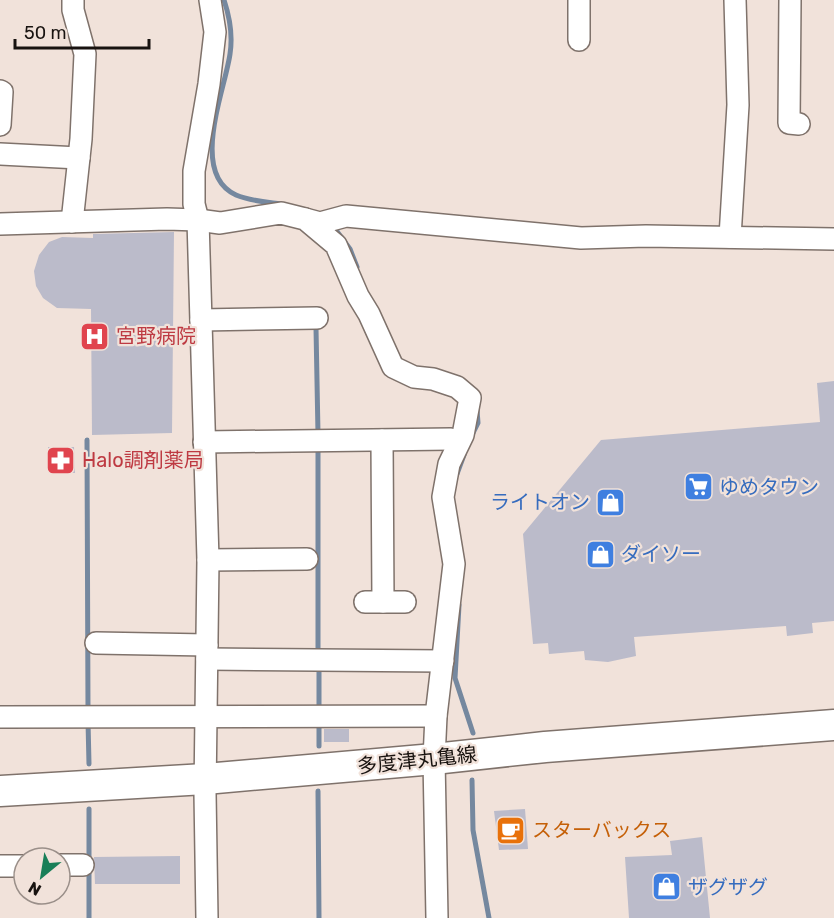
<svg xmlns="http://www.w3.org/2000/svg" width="834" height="918" font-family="Rubik,'Noto Sans JP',sans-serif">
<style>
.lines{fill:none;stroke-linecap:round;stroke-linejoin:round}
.stream{stroke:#75889f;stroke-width:5}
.building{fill:#bbbbca}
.street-casing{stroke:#7f726b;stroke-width:24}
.secondary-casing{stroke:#7f726b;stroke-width:33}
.street{stroke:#fff;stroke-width:21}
.secondary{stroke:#fff;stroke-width:30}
.labels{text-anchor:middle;stroke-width:4.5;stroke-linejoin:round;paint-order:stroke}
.health-label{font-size:20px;fill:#be3a42;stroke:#f1e2da;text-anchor:start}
.shop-label{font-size:20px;fill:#366cbe;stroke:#f1e2da;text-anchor:start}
.street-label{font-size:20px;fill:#181310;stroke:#f1e2da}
.food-label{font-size:20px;fill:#c56008;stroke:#f1e2da;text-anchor:start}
</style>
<rect width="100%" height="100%" fill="#f1e2da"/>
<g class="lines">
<g class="stream">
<path d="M224,0c6,18 9,35 6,54 -5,36 -41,120 6,141 14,6 30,7 45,9"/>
<path d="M333,226l17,23 7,18"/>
<path d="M316,328l2,106"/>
<path d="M472,435l6,-12 -1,-13"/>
<path d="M87,440l1,270"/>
<path d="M318,447v202"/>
<path d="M457,474l7,-19"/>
<path d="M459,605l-4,73 18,55"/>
<path d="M319,708v-41"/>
<path d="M88,721l1,43"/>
<path d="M319,746v-26"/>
<path d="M472,780l1,50 16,88"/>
<path d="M318,791l1,127"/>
<path d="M89,918v-109"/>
</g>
</g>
<g class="building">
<path d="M174,232l-2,201 -80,2 -1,-126 -34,-1 -14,-10 -7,-12 -2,-15 5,-16 10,-13 13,-5 31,1v-4z"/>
<path d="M834,381v240l-22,2 1,10 -26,3 -1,-10 -152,11 2,19 -28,6 -23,-2 -1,-9 -35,3 -1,-11 -15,1 -10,-110 78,-94 219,-18 -3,-39z"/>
<path d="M48,447h26l1,26h-25z"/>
<rect x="324" y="729" width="25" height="13"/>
<path d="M525,809l3,40 -29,1 -5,-39z"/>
<path d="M702,837l8,81h-81l-4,-61 47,-2 -2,-14z"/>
<path d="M180,856v28h-85l-1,-27z"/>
</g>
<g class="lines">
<defs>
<g id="street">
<path d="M790,0l-1,123 10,1"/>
<path d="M579,40v-40"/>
<path d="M0,91l2,1 -2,33"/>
<path d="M0,154l79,4"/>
<path d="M305,219l15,4 26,-7 235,22 65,-2 188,3"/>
<path d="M72,222l9,-83 4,-85 -12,-44v-10"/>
<path d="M0,224l167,-5 31,1 22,3 61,-10 24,6 31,26 22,51 11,18 24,53 21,10 19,2 24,8 13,11 -7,37 -14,29 -6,33 11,67 -18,152 -2,43 3,159"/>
<path d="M730,237l8,-132 -3,-105"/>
<path d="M201,320l116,-2"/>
<path d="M382,440l1,162"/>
<path d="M204,442l247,-3"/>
<path d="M208,560l99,-1"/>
<path d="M365,602h40"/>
<path d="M96,643l111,2"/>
<path d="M207,659l236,2"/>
<path d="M0,717l436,-1"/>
<path d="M60,865h23"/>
<path d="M0,866h24"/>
<path d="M207,918l-2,-125 3,-233 -10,-340 -4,-16v-33l15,-87 6,-52 -5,-32"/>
</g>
<path id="secondary" d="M0,791l205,-12 229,-20 111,-12 289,-22"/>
</defs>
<use href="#street" class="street-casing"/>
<use href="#secondary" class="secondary-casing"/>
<use href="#street" class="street"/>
<use href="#secondary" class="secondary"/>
</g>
<defs>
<symbol id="hospital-square" viewBox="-11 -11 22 22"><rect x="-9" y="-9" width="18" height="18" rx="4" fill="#e0444e" stroke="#f1e2da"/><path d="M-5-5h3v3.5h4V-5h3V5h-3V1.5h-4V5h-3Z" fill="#fff"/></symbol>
<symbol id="pharmacy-square" viewBox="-11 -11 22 22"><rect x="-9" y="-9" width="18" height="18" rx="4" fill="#e0444e" stroke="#f1e2da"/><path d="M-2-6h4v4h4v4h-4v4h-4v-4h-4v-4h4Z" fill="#fff"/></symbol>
<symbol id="supermarket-square" viewBox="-11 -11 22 22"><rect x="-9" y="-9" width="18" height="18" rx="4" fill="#3f7fe0" stroke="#f1e2da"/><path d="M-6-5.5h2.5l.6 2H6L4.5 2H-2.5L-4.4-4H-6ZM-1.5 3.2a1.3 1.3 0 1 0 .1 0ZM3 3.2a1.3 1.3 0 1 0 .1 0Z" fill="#fff"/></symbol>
<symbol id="shop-square" viewBox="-11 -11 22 22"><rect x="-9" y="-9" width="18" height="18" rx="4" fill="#3f7fe0" stroke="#f1e2da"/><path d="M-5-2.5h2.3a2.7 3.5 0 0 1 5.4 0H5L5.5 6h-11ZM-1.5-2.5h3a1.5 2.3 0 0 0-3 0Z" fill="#fff"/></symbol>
<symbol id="cafe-square" viewBox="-11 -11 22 22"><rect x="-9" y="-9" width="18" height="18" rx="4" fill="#e8710a" stroke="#f1e2da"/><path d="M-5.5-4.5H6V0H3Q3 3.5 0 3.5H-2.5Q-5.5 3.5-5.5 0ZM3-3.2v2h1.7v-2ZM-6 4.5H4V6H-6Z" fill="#fff"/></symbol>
</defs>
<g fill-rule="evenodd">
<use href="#hospital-square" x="78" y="320" width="33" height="33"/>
<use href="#pharmacy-square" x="44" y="444" width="33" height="33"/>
<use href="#supermarket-square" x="682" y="470" width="33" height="33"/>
<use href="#shop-square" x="594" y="486" width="33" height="33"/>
<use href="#shop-square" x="584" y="538" width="33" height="33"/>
<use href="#cafe-square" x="494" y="814" width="33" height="33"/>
<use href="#shop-square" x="650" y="870" width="33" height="33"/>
</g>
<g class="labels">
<g class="health-label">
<text x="116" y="343">宮野病院</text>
<text x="82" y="467">Halo調剤薬局</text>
</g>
<g class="shop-label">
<text x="719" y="494">ゆめタウン</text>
<text x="590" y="509" text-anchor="end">ライトオン</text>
<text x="621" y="561">ダイソー</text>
<text x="688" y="894">ザグザグ</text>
</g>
<g class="street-label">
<text transform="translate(417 760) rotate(-6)" y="7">多度津丸亀線</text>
</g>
<g class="food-label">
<text x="532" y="837">スターバックス</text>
</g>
</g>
<g transform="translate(42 876) rotate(210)"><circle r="28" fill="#f1e2da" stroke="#9a8f89" stroke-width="1.5"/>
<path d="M0-4.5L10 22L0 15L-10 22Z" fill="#197f58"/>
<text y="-9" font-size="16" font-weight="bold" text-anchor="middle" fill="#181310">N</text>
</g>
<path d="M15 39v9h134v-9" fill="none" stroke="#181310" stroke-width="3"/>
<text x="24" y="39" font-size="18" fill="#181310" stroke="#f1e2da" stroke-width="4.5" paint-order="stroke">50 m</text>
</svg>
